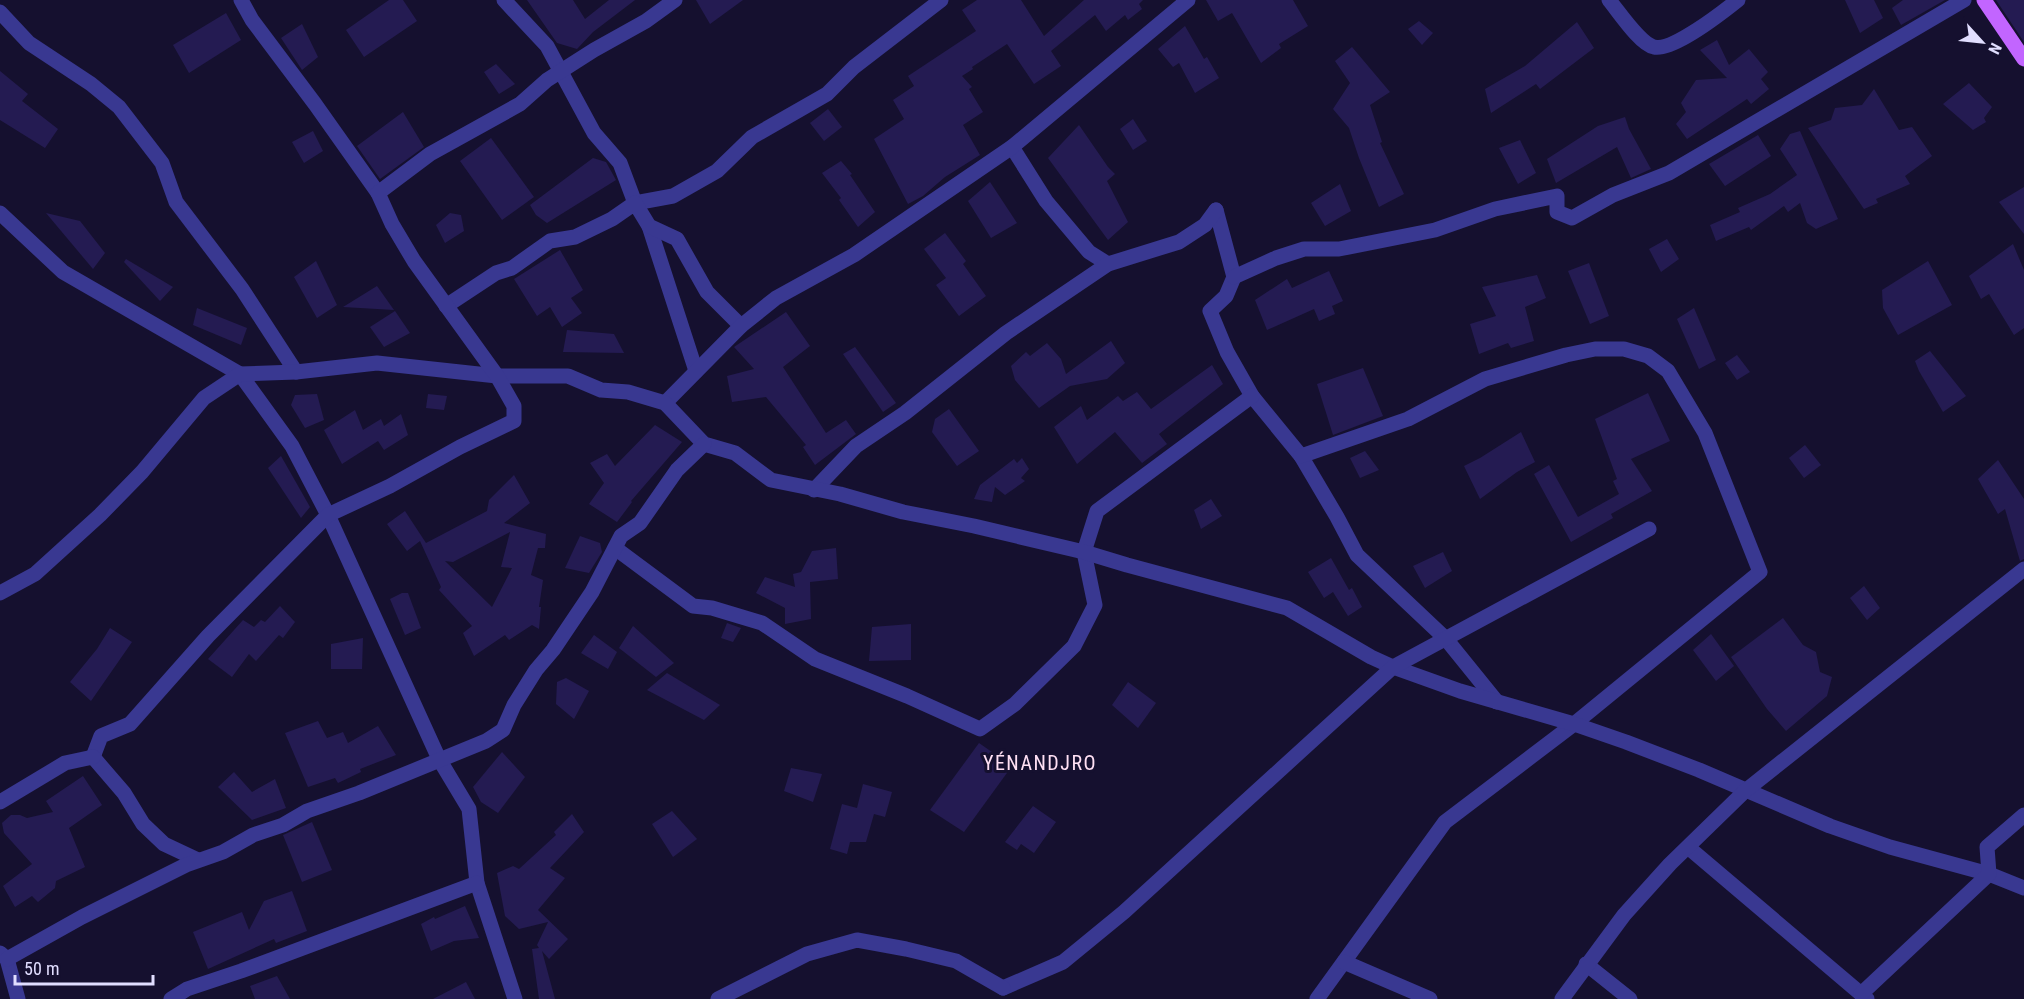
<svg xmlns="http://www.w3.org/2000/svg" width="2024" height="999" font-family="'Roboto Condensed',sans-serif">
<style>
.building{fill:#241b52;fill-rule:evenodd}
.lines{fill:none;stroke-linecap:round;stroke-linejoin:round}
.minor{stroke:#393891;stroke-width:15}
.major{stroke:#c265ff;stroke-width:15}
.labels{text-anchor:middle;stroke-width:6;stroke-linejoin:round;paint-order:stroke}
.quarter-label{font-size:20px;letter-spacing:1.5px;fill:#ffe0f4;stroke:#15102f}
</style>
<rect width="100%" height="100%" fill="#15102f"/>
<g class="building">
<path d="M389,0h14l14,21 -53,36 -18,-27z"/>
<path d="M527,0h46l12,19 24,-19h26l-42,32 -16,17 -20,-6z"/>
<path d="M696,0h47l-33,24z"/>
<path d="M977,0h44l23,36 40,-36h59l-4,4 3,5 -14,11 -3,-5 -19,16 -11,-16 -44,36 10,15 -27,18 -27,-40 -35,23 1,2 -11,7 10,11 -3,2 14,23 -20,13 17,30 -35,22 -22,19 -15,8 -34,-65 30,-20 -11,-19 21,-14 -6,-10 68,-45 -14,-21z"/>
<path d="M1206,0h87l15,26 -29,18 2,4 -20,15 -29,-50 -14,8z"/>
<path d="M1845,0h29l9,18 -23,15z"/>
<path d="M1903,0h42l-44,25 -9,-17z"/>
<path d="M1996,0h28v42z"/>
<path d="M226,13l15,27 -52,33 -16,-28z"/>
<path d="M1419,21l14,12 -11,12 -14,-16z"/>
<path d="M1577,22l17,26 -54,41 -4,-5 -45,29 -6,-24 40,-23z"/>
<path d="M302,24l16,33 -16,13 -21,-32z"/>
<path d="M1185,26l19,33 3,-2 12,21 -24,15 -16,-30 -6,4 -15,-18z"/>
<path d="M1717,40l12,25 20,-16 19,23 -7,7 8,10 -18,15 -4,-5 -60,40 -11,-15 10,-12 -5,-9 15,-23 31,-2 -27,-28z"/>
<path d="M1352,47l38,45 -20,13 12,37 -2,1 24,51 -25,13 -20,-49 -10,-30 -16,-19 17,-26 -15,-22z"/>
<path d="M496,64l19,20 -16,10 -15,-22z"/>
<path d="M0,71l28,23 -6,7 36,28 -13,19 -45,-28z"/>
<path d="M1969,83l23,24 -8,11 2,4 -13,8 -30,-26z"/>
<path d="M1874,89l25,41 13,-3 20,29 -27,20 5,8 -34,15 2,4 -14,6 -56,-81 23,-8 4,-12 27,-3z"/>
<path d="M828,109l14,18 -18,14 -14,-18z"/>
<path d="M403,112l21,35 -44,32 -23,-33z"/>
<path d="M1625,117l4,12 22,40 -20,9 -14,-31 -61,36 -9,-24 51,-33z"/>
<path d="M1133,119l14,22 -14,9 -13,-21z"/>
<path d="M1079,125l29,42 7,7 -8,7 21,41 -20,18 -60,-82z"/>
<path d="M313,131l10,20 -19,12 -12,-21z"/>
<path d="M1800,131l38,88 -22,10 -9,-6 -7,-20 -12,9 -4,-6 -33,24 -2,-3 -33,14 -6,-16 30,-13 -2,-4 32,-14 27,-19 -17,-26 10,-15z"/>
<path d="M1758,135l13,21 -46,30 -16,-22z"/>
<path d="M491,138l43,59 -32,23 -42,-59z"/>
<path d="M1520,140l16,33 -18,11 -19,-36z"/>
<path d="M593,158l13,4 10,18 -69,43 -11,-8 -6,-10z"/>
<path d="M841,161l11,13 -2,1 25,37 -17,15 -19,-27 2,-2 -19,-25z"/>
<path d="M990,182l27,41 -26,15 -23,-37z"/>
<path d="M1340,184l11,27 -26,15 -14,-23z"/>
<path d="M2024,187v47l-25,-32z"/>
<path d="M46,213l34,8 25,32 -12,16z"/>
<path d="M450,213l11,2 3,16 -19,12 -9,-18z"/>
<path d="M945,233l21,28 -3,3 23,32 -27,20 -23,-31 10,-7 -22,-29z"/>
<path d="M1667,239l12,20 -18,13 -12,-23z"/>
<path d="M2013,244l11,26v58l-10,7 -25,-41 -8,5 -12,-23z"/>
<path d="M560,250l23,40 -12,8 11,15 -20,14 -12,-20 -13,9 -23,-37z"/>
<path d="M126,259l47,28 -13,14 -36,-39z"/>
<path d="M316,261l21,44 -20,13 -23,-41z"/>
<path d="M1928,261l24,44 -54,30 -15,-27 -1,-18z"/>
<path d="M1589,263l20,53 -19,8 -22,-53z"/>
<path d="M1329,271l14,30 -11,5 3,8 -16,7 -5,-12 -47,21 -12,-30 32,-21 5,9z"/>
<path d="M1537,275l9,23 -21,9 9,34 -23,7 -3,-5 -29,11 -9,-30 26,-8 -14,-29z"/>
<path d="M377,286l17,24 -51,-3z"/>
<path d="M197,308l50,20 -6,17 -48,-20z"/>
<path d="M1694,308l22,52 -17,9 -22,-50z"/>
<path d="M395,311l15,22 -26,14 -14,-20z"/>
<path d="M786,312l24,34 -27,21 43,66 20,-13 10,14 -41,31 -12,-18 3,-2 -40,-48 -34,5 -5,-26 27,-7 -20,-22z"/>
<path d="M567,330l47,4 10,19 -61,-1z"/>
<path d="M1111,341l14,22 -18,16 -37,7 -31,22 -24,-28 -4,-14 15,-14 4,4 17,-13 14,16 5,15z"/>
<path d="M855,347l41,56 -13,9 -40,-58z"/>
<path d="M1930,351l36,45 -23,16 -24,-41 -4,-10z"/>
<path d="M1737,355l13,17 -13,8 -12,-17z"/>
<path d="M1212,365l11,19 -64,50 8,10 -25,19 -27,-31 -38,32 -23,-37 27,-21 6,14 31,-24 5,5 14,-9 14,17z"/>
<path d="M1363,368l20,48 -50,19 -16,-51z"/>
<path d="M1648,393l22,48 -39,18 21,32 -41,23 2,4 -42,24 -37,-68 15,-9 29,52 41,-23 -6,-13 4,-2 -22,-60z"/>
<path d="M317,394l7,26 -19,8 -14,-23 4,-10z"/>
<path d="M428,394l19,2 -3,14 -18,-2z"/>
<path d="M949,409l30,42 -22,15 -25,-34 3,-13z"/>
<path d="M355,410l8,20 18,-11 3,7 17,-12 7,21 -24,15 -6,-9 -36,23 -18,-34z"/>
<path d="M655,425l27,17 -51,59 1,1 -15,20 -28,-18 15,-21 -14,-20 17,-9 8,12z"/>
<path d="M1521,432l14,30 -18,10 -37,27 -16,-33 16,-8z"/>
<path d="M1805,445l16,20 -17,13 -15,-20z"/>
<path d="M1365,451l14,19 -19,8 -10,-20z"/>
<path d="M281,456l29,51 -9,11 -33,-50z"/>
<path d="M1022,458l7,11 -8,9 4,3 -20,14 -10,-8 -3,15 -18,-3 6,-14 34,-26 3,4z"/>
<path d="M1998,460l26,39v60l-4,2 -15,-52 -7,5 -20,-35z"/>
<path d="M514,475l16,28 -26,20 42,11 -1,14h-7l-7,27 12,5 -4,27h2l-2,22 -7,-4 -23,15 -4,-5 -31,21 -11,-23 9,-7 -33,-36 2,-3 -21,-46 -13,10 -20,-27 18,-13 21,32 61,-32 2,-11zM510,532l-9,35 11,1 -20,39 -47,-46 8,1z"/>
<path d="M1211,499l11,17 -21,13 -7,-19z"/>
<path d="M580,536l20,7 2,9 -13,21 -24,-5z"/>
<path d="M836,548l2,31 -28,3 1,37 -26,5v-16l-29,-15 9,-16 30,10 -2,-13 8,-2 11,-21z"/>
<path d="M1443,552l9,19 -27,17 -12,-22z"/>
<path d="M1331,558l18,32 3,-2 10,19 -14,9 -15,-24 -9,6 -16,-26z"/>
<path d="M1864,586l16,22 -13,12 -17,-22z"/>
<path d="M402,593h6l13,35 -16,7 -15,-36z"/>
<path d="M280,606l15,16 -12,16 -4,-3 -23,26 -7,-7 -17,23 -24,-18 35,-39 11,7 7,-7 4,2z"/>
<path d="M1783,618l20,27 13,7 4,20 12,5 -5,19 -41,35 -19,-22 -36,-52z"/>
<path d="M727,623l14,5 -8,14 -12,-4z"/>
<path d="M911,624v36l-42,1 3,-34z"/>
<path d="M633,626l41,37 -18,14 -37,-29z"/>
<path d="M110,628l22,14 -41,59 -21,-19 27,-33z"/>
<path d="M1711,634l23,32 -18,15 -23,-31z"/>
<path d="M594,635l23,17 -9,17 -27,-16z"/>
<path d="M363,638l-1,31h-31v-25z"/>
<path d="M667,673l53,32 -16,15 -57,-30z"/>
<path d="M566,678l23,13 -15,28 -18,-15 1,-22z"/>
<path d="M1128,682l28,21 -18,25 -26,-23z"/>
<path d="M318,721l9,17 16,-6 5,11 30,-17 18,29 -36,14 1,3 -23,11 -3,-5 -27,9 -23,-54z"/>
<path d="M979,743l33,23 -48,66 -34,-22z"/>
<path d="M502,752l23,25 -27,36 -17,-11 -8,-15z"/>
<path d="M791,768l31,6 -9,28 -29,-11z"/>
<path d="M234,772l18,20 23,-13 11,29 -34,12 -34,-33z"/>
<path d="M83,776l19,29 -33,23 16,39 -29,14 -1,7 -17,14 -6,-6 -17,11 -12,-21 29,-22 -28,-31 -2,-10 9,-8h9l7,3 26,-6 -7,-11z"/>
<path d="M863,784l29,8 -7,25 -11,-3 -8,28h-16l-3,12 -17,-5 12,-45 15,4z"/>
<path d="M1033,806l23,16 -22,31 -13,-9 -4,6 -12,-8z"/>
<path d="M672,811l25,28 -24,18 -21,-33z"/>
<path d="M572,814l12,18 -34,36 15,10 -27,32 30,29 -19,20 -7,-8 13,48h-16l-7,-50 7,-1 -2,-3 11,-23 -29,7 -14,-13 -8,-43 16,-7 6,3 37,-34 -2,-3z"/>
<path d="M312,822l20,48 -30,12 -19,-47z"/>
<path d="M292,891l15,40 -31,12 -2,-4 -66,30 -15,-37 49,-20 7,18 15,-29z"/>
<path d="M465,906l14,32 -25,3 -23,10 -10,-27 13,-7 1,2z"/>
<path d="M277,976l13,23h-35l-5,-13z"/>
<path d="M466,982l9,17h-42z"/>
</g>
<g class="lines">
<g class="minor">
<path d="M241,0l11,20 63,84 63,89"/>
<path d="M504,0l43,46 47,87 26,30 15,40 38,-7 44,-25 35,-34 75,-43 27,-27 87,-67"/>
<path d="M1609,0c10,12 31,44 45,47 18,5 69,-35 84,-47"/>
<path d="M0,12l29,31 62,41 28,23 43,56 14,39 66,87 54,83"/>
<path d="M1012,147l34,54 43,51 19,12"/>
<path d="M1216,210l18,67 -8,19 -16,15 17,41 25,44 49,60 36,61 20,38 89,84 51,63"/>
<path d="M0,213l63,59 177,102 52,72 36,69 111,244 30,50 8,74 38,116"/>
<path d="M649,226l47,145"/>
<path d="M1234,277l42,-19 28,-9h35l96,-19 60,-21 62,-13v16l15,6 41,-23 56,-22 295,-173"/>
<path d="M446,306l50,-33 16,-5 38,-27 25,-4 37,-18 23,-16 14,23 28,13 30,53 34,34"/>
<path d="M665,403l76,-77 35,-28 78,-43 158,-108 176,-147"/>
<path d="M1301,456l107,-37 77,-40 81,-24 29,-6h29l24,7 20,15 37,62 55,139 -186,152 -129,98 -128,177"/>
<path d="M814,490l42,-44 49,-33 101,-80 102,-69 71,-22 26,-17 11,-15"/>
<path d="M615,548l78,58 19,2 50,15 53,36 92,37 73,33 35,-25 59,-58 21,-41 -11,-53 13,-41 155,-115"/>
<path d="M0,593l35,-19 65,-59 42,-43 62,-74 36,-24 56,-2 81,-9 120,13h71l33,14 27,2 37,11 39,41 31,9 36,27 69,14 63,18 71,14 110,26 43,13 160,43 84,49 22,10 67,24 114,33 52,18 73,28 131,56 60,21 99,27 35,14"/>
<path d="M93,757l8,-21 29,-12 78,-88 120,-121 62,-29 70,-39 54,-26v-15l-17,-30 -83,-115 -22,-37 -14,-31 52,-39 90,-50 27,-24 47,-30 52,-29 29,-21"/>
<path d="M93,757l31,36 19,31 21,20 34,16"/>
<path d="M0,802l65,-39 28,-6"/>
<path d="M1689,848l178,151"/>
<path d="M0,953l7,6 11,40"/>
<path d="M7,959l75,-42 104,-52 37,-13 30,-17 30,-10 24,-14 52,-18 127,-52 17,-11 11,-25 22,-35 17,-20 39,-58 29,-56 19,-13 37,-53 27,-26"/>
<path d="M1344,962l86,37"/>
<path d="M1586,964l44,35"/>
<path d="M1003,988l60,-26 61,-50 269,-245 256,-138"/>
<path d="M1861,994l128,-120 -2,-27 37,-32"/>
<path d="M171,999l16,-10 54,-18 236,-88"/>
<path d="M718,999l89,-45 50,-14 49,9 50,12 47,27"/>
<path d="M1562,999l62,-84 46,-51 75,-73 279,-222"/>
</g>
<path class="major" d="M1984,0l40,59"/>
</g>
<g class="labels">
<g class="quarter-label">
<text x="1040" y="770">YÉNANDJRO</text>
</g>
</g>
<g transform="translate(1982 42) rotate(117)" stroke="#15102f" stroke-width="4.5" paint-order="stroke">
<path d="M0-4.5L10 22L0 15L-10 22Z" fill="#e1deff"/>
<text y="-9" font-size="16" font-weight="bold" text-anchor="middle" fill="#e1deff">N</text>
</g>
<path d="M15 975v9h138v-9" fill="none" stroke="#e1deff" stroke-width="3"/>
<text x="24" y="975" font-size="18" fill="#e1deff" stroke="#15102f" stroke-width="4.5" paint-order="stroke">50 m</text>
</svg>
